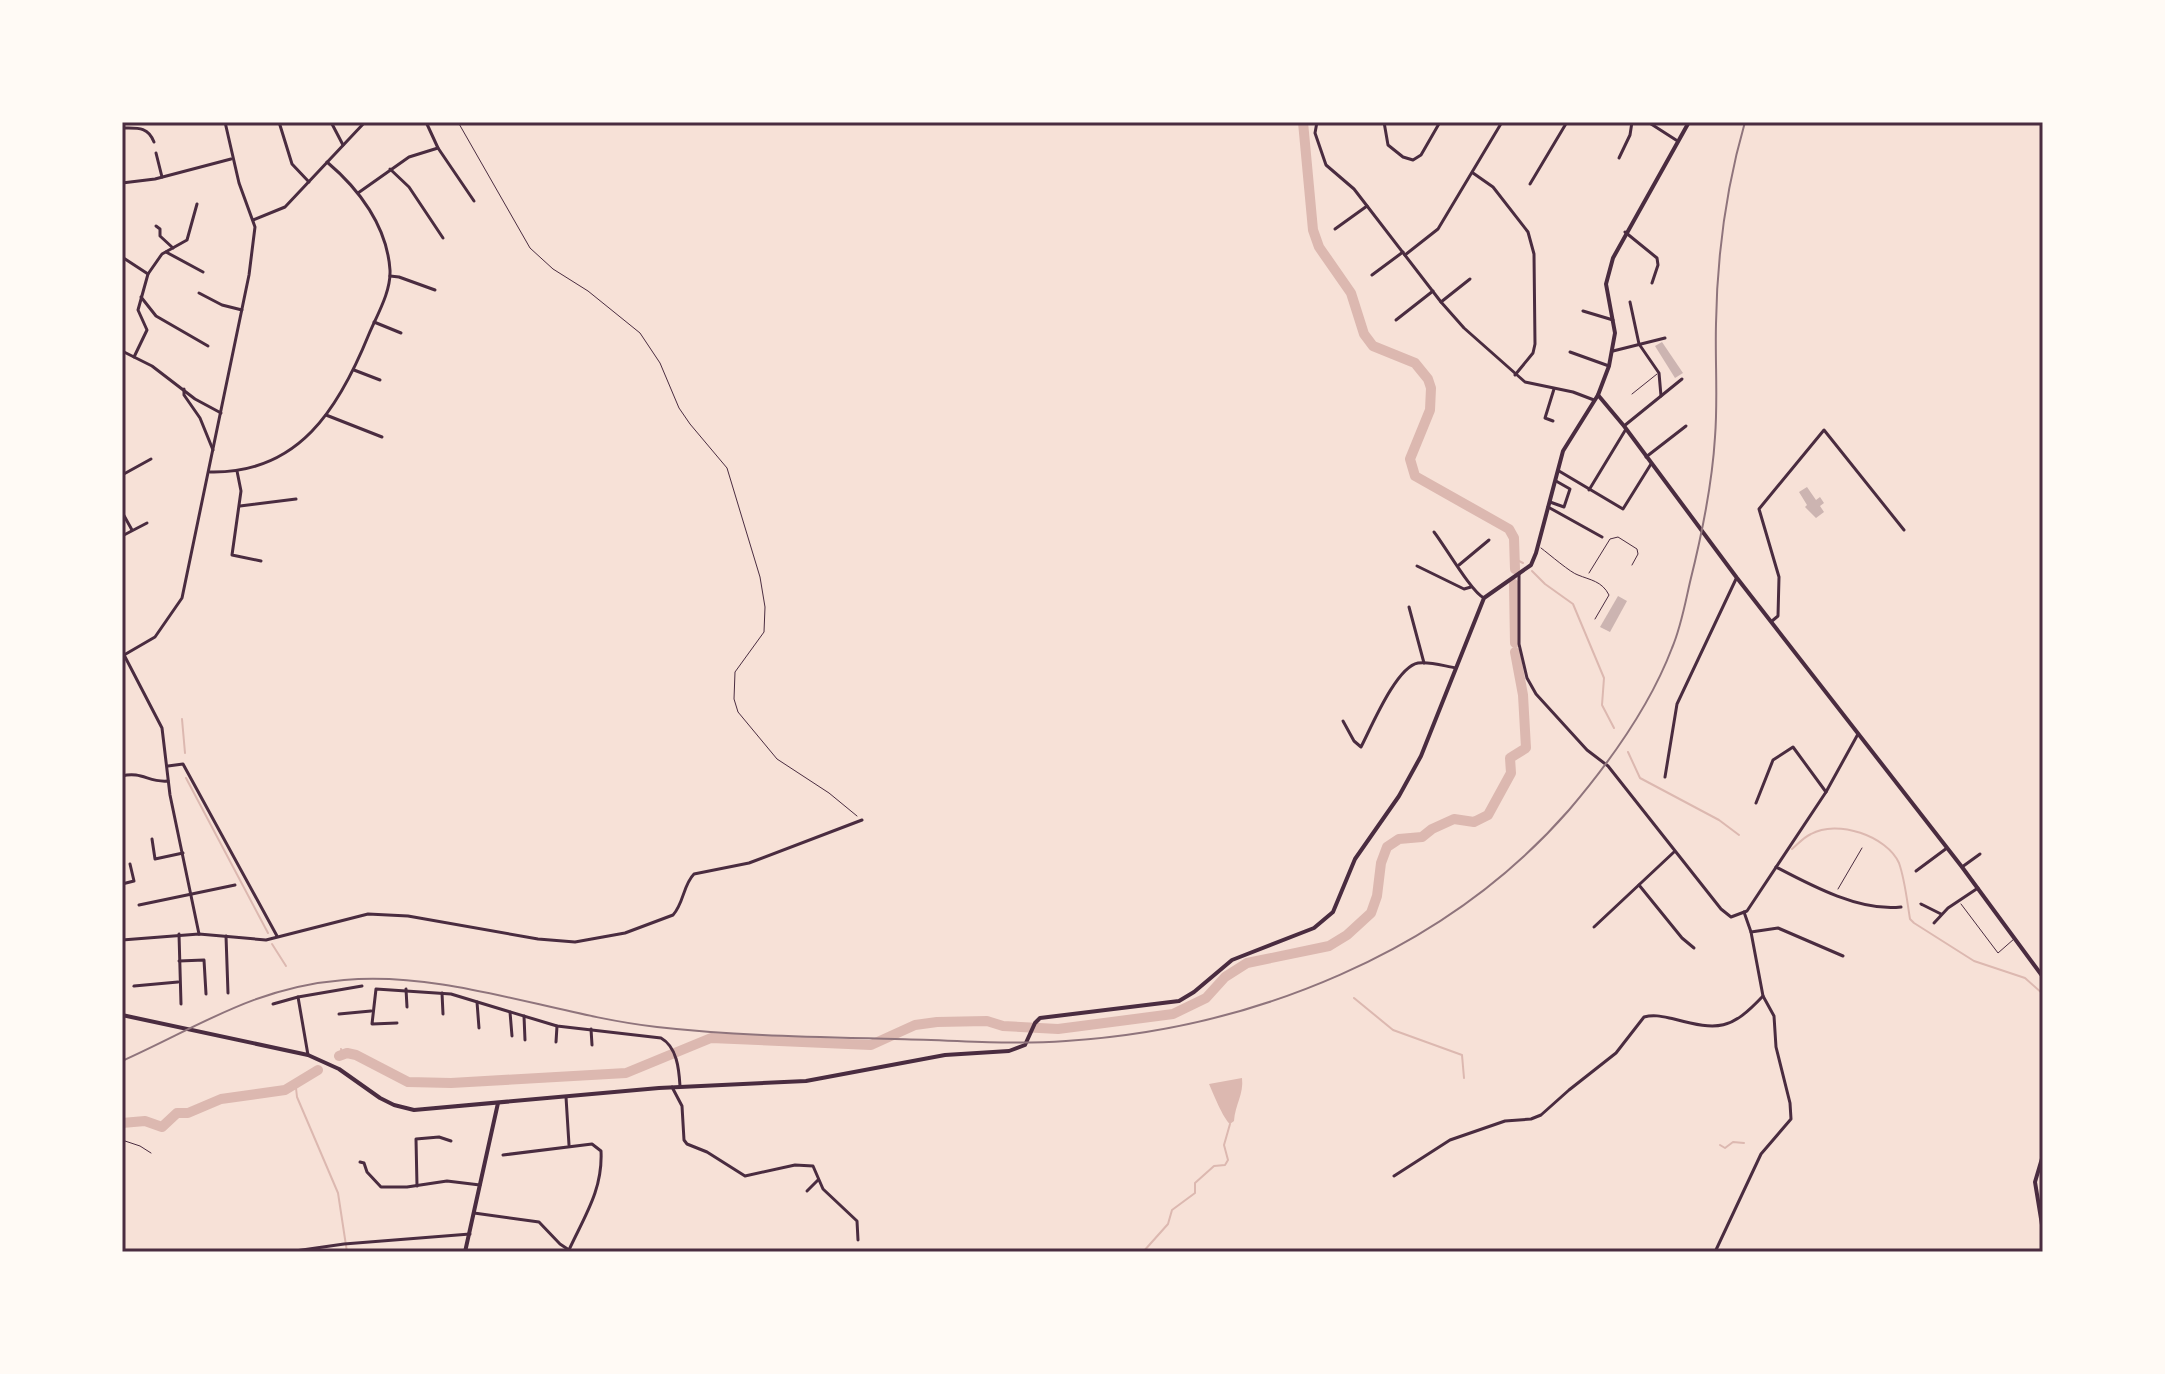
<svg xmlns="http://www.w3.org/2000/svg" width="2165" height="1374" font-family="Mulish,sans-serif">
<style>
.water{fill:#dcb8b0}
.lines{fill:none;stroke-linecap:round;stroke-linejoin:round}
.stream{stroke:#dcb8b0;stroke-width:2}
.river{stroke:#dcb8b0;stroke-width:10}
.building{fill:#ccb4b1}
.path{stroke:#4a2c40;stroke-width:1}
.service{stroke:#4a2c40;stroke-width:1}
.minor{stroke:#4a2c40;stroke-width:3}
.secondary{stroke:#4a2c40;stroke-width:4}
.primary{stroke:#4a2c40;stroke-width:4}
.tram{stroke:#8f747c;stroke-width:2}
.neatline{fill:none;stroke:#4a2c40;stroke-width:3}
</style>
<rect width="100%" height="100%" fill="#f7e1d7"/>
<path class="water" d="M1242,1078c2,16 -7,27 -8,43l-4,3c-7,-6 -17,-31 -21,-40z"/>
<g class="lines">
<g class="stream">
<path d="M1513,558l10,5"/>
<path d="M1532,571l13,13 28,20 31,74 -2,27 12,23"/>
<path d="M182,719l3,34"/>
<path d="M1628,752l12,26 79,42 20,15"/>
<path d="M186,778l82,155"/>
<path d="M1792,849c6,-5 12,-12 19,-15 26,-15 76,2 88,29 6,17 8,38 11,56l4,4 60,38 51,17 18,16"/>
<path d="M272,944l14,22"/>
<path d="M1354,998l39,32 69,25 2,23"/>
<path d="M341,1049l2,5"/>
<path d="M303,1078l-7,10 1,9 41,96 9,59"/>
<path d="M1720,1145l5,3 8,-6 11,1"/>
<path d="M2043,1178v21"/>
<path d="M1143,1252l25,-28 4,-14 23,-17v-10l19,-17 11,-1 3,-5 -4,-15 6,-21"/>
</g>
<g class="river">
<path d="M1303,122l10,108 6,17 32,46 13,41 9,12 42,17 13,16 3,9 -1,22 -20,49 5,17 94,53 5,9 1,31"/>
<path d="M1514,584l1,59"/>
<path d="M339,1056l8,-3 9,2 52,27 43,1 175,-10 85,-35 160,7 44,-20 22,-3 50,-1 16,5 55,3 115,-15 33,-16 19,-21 22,-14 82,-17 18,-11 24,-22 6,-17 4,-33 6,-16 12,-8 23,-2 10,-8 22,-10 20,3 14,-7 23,-42 -1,-15 16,-10 -3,-53 -8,-43"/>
<path d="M122,1123l23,-2 17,6 15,-14h11l33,-14 64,-9 33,-20"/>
</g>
</g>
<g class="building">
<path d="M1662,342l21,31 -8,5 -20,-32z"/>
<path d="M1807,487l9,13 4,-3 4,6 -4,3 4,6 -8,6 -11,-11 2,-2 -8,-13z"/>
<path d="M1618,596l9,5 -17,31 -10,-5z"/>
</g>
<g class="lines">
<g class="path">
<path d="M458,122l72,126 23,21 35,22 52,42 20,30 19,45 11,16 37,44 33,109 5,30 -1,25 -29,40 -1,27 4,13 39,47 52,34 28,23"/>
<path d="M1838,889l24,-41"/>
<path d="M122,1140l18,6 11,7"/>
</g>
<g class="service">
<path d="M1632,394l25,-20"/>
<path d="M1541,548c8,6 30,25 37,27 12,5 24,6 31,20l-14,24"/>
<path d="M1589,573l21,-34 8,-2 19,12 1,5 -6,11"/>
<path d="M1961,904l37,49 16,-14"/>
</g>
<g class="minor">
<path d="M279,122l13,42 17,18"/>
<path d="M331,122l12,23"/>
<path d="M426,122l12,26 36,53"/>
<path d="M1317,122l-2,11 11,32 28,24 87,113 23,26 61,54 48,10 21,8"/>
<path d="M1384,122l4,23 15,12 10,3 8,-5 19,-33"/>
<path d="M1648,122l28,18"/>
<path d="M122,128c15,0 26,-2 32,14"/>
<path d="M156,153l6,24"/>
<path d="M1619,158l11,-23 2,-13"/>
<path d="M390,169l19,18 34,51"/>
<path d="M1473,173l20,14 35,45 6,22 1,90 -2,9 -18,22"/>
<path d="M122,183l33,-4 76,-20"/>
<path d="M1530,184l37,-62"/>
<path d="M358,193l51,-36 29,-9"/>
<path d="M253,220l32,-13 80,-85"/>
<path d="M156,226l4,3v7l13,12"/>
<path d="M1335,229l32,-23"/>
<path d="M1625,232l32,26 1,7 -6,18"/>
<path d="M166,252l37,20"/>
<path d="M1405,255l33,-26 64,-107"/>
<path d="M122,257l26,17"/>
<path d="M1372,275l31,-23"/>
<path d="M390,276l9,1 36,13"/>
<path d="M199,293l23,12 20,5"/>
<path d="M141,297l15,19 52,30"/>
<path d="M1441,302l29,-23"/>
<path d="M1630,302l9,42 20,29 2,23"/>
<path d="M1583,311l30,9"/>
<path d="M1396,320l37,-29"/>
<path d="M374,322l27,11"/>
<path d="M122,351l30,15 43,33 26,14"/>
<path d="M1613,351l52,-13"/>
<path d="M1570,352l39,14"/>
<path d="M134,357l13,-27 -9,-20 10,-36 14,-20 25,-14 10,-36"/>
<path d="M354,370l26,10"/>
<path d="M184,389v6l16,23 13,32"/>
<path d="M326,415l56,22"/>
<path d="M1553,421l-8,-3 9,-29"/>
<path d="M1624,426l58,-47"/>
<path d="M1646,457l40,-31"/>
<path d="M237,471l4,20 -9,64 29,6"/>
<path d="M1559,471l64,38 28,-45"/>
<path d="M210,472c89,2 129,-64 159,-138 8,-19 22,-42 21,-64 -3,-44 -31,-81 -63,-108"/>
<path d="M122,475l29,-16"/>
<path d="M1589,490l37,-61"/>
<path d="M1550,502l14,5 6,-18 -14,-8"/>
<path d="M240,506l56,-7"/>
<path d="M1548,507l54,30"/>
<path d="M122,512l10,18"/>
<path d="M1434,532c11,14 38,61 50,66"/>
<path d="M122,536l25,-13"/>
<path d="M1459,565l30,-25"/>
<path d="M1417,566l47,23 7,-2"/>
<path d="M1519,574v70l8,34 9,16 51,56 21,16 113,143 10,8 16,-6 79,-119 32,-58"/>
<path d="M1409,607l15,56"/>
<path d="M1772,621l6,-5 1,-39 -20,-68 65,-79 80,100"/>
<path d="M122,651l40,77 8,67 29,139"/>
<path d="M124,655l31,-18 27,-39 67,-323 6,-48 -16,-44 -14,-61"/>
<path d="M1343,721l11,20 7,6c10,-19 35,-80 57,-84 11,-2 26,3 38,5"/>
<path d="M168,766l15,-2 94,172"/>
<path d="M122,776c20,-5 27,7 46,5"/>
<path d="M1665,777l12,-73 59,-125"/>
<path d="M1756,803l17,-43 20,-13 33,45"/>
<path d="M152,839l3,20 28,-6"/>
<path d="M1776,867c36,19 85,45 125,40"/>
<path d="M1962,867l18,-13"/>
<path d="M1916,871l31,-23"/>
<path d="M122,884l12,-3 -4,-17"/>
<path d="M1639,885l43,53 12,10"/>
<path d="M1921,904l20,10"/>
<path d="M139,905l96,-20"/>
<path d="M1934,923l14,-15 30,-20"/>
<path d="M1594,927l80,-75"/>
<path d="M1751,932l27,-4 65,28"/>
<path d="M179,934l2,70"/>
<path d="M226,936l2,57"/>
<path d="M122,940l77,-6 67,6 102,-26 40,2 130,23 37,3 50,-9 48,-18c11,-12 10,-30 21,-41l55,-11 113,-43"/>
<path d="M179,961l25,-1 2,34"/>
<path d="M134,986l44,-4"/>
<path d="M406,989l1,18"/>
<path d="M442,993l1,21"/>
<path d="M298,997l10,58"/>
<path d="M477,1002l2,26"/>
<path d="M273,1004l25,-7 64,-11"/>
<path d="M510,1012l2,24"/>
<path d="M339,1014l32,-3"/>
<path d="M524,1016l1,24"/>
<path d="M397,1023l-25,1 4,-35 75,5 106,32 104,12c16,9 18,31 19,48"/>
<path d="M591,1029l1,16"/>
<path d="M556,1042l1,-16"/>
<path d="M672,1087l10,19 2,34 3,4 20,8 38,24 50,-11 18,1 10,23 34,32 1,19"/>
<path d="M566,1097l3,48"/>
<path d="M503,1155l89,-11 9,7c2,39 -17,66 -33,101"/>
<path d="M360,1162l4,1 3,9 14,15h26l40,-6 33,4"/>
<path d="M1394,1176l56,-36 55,-19 26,-2 10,-4 28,-25 47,-37 28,-36c11,-3 20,0 30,2 45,12 57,11 89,-23"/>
<path d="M417,1186l-1,-47 23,-2 12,4"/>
<path d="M807,1191l11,-11"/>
<path d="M474,1213l65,9 21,22 9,6"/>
<path d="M288,1252l56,-8 126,-10"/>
<path d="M1715,1252l46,-98 30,-35 -1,-16 -14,-56 -2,-31 -11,-20 -12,-64 -7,-20"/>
</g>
<path class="secondary" d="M465,1252l33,-149"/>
<g class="primary">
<path d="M1598,395l26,31 113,152 225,289 81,110"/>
<path d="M122,1015l186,40 31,14 41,29 14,7 20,5 245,-22 147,-7 139,-26 64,-4 16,-6 10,-22 5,-5 139,-17 15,-9 38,-32 82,-32 19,-16 22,-53 44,-63 22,-40 63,-158 47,-33 5,-12 27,-102 35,-56 11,-29 6,-33 -9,-49 7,-26 76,-136"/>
<path d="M2043,1155l-8,27 8,49"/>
</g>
<path class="tram" d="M122,1061c78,-35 133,-74 222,-81 107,-9 208,35 313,47 79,9 159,10 238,12 57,1 114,6 171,2 186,-12 378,-88 503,-231 40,-47 81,-104 103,-162 9,-21 13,-44 18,-66 12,-48 22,-95 25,-145 3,-38 0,-76 1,-113 1,-69 10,-136 29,-202"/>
</g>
<rect width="2165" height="1374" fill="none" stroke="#fffaf5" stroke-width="248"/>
<rect x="124" y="124" width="1917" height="1126" class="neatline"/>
</svg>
